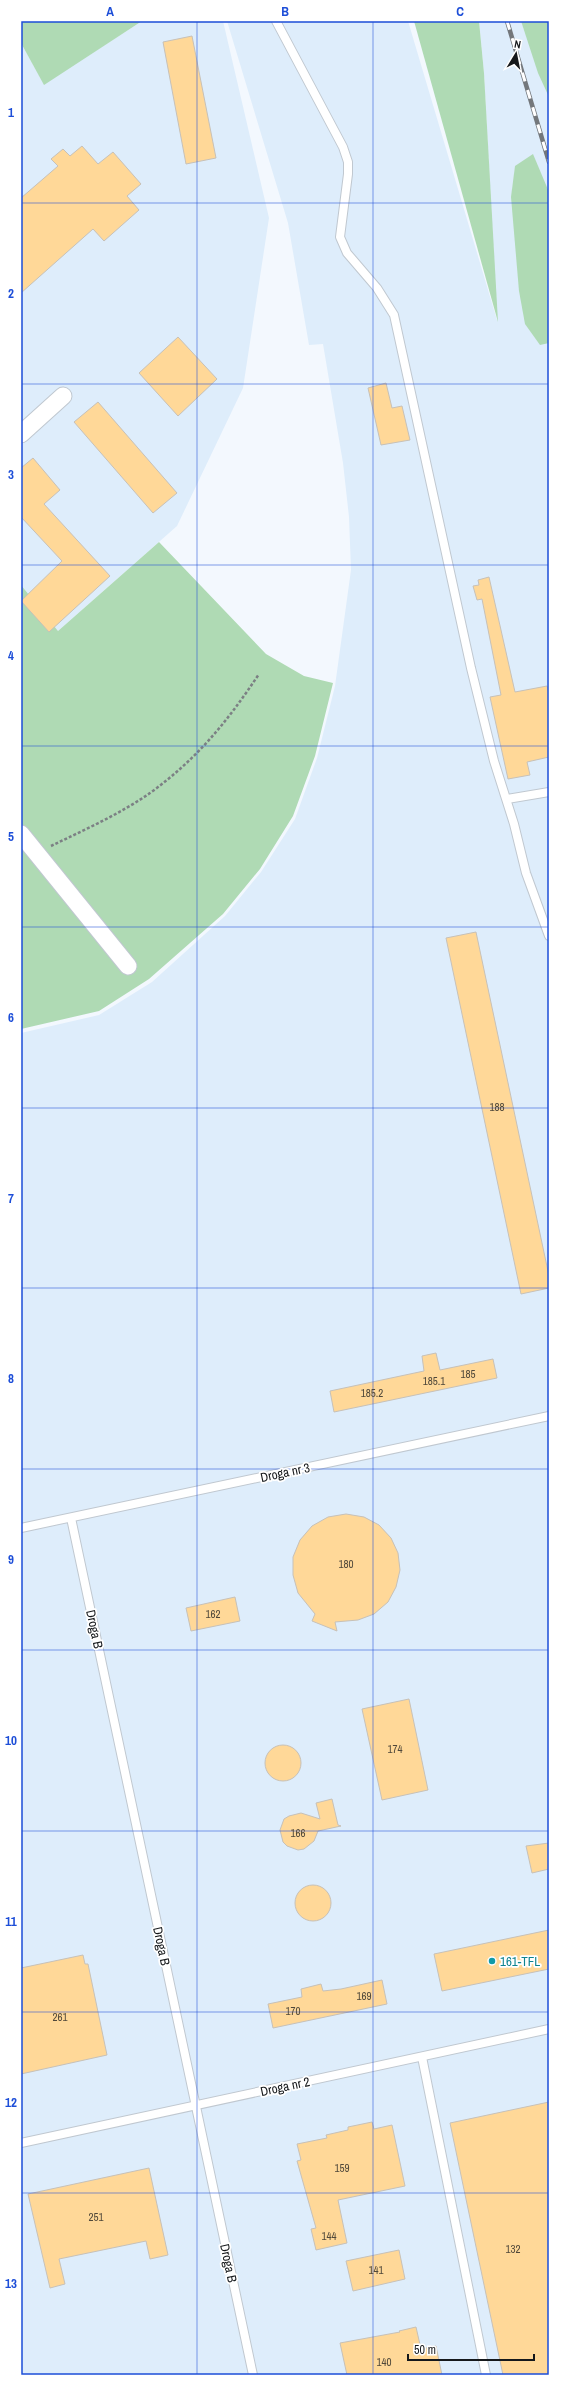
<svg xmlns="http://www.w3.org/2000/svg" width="570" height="2396" font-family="'Archivo Narrow',sans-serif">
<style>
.built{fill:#deedfb}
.green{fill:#afdab4}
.building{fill:#ffd898;stroke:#c7c1b8}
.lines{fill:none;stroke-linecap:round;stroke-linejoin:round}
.lane-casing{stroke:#c0c8d0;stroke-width:10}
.street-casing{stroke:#c0c8d0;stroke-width:19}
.path{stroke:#7c8084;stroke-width:2.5;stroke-dasharray:3 2;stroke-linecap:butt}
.lane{stroke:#fff;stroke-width:8}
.street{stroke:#fff;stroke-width:17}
.rail-casing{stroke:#73777b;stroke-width:4.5}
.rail{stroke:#fff;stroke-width:3;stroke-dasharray:9;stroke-linecap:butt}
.grid{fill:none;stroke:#1d4ed8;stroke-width:1;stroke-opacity:0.55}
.culture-dot{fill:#0f9aa8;stroke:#fff;stroke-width:1.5}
.labels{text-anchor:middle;stroke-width:3.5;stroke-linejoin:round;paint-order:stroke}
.number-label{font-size:11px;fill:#50483a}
.street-label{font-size:13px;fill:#15181b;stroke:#fff}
.culture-label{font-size:13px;fill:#0d838f;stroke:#fff;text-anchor:start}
.neatline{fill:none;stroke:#1d4ed8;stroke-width:1.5}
.grid-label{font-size:13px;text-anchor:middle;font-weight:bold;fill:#1d4ed8}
</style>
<rect width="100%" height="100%" fill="#f3f8fe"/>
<g class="built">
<path d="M142,21h81l46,197 -26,170 -66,138 -119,105 -37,-46v-542l23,41z"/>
<path d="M227,21h181l89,299 -13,-247 -5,-52h42l28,76v2278h-528v-1342l78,-18 53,-33 73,-66 36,-44 34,-53 22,-61 18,-72 16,-116 -2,-53 -6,-54 -20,-119 -14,1 -21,-122z"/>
</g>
<g class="green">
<path d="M21,21h121l-98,64 -23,-42z"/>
<path d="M414,21h65l5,52 14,249z"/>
<path d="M521,21h28v76l-11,-24z"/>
<path d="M533,154l16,38v151l-9,2 -15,-21 -6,-33 -8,-94 4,-31z"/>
<path d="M159,542l107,112 38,22 29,7 -18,73 -22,60 -33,53 -37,45 -74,65 -50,32 -78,18v-444l37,46z"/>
</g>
<g class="building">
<path d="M192,36l24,122 -30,6 -23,-122z"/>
<path d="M82,146l16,18 15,-12 28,32 -14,12 12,14 -35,31 -11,-12 -72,64v-95l37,-32 -7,-7 12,-10 7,7z"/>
<path d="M178,337l39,42 -39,37 -39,-43z"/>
<path d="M386,383l6,25 10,-2 8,34 -29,5 -13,-57z"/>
<path d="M98,402l79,91 -24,20 -79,-91z"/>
<path d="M33,458l27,32 -16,14 66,72 -61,56 -28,-31 41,-40 -41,-44v-49z"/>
<path d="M489,577l26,115 32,-6 2,7v64l-22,5 3,13 -22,4 -18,-82 11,-2 -19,-96 -5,1 -4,-14 6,-1 -1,-5z"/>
<path d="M476,932l73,344v12l-28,6 -75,-356z"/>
<path d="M436,1353l4,17 53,-11 4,19 -163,34 -4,-21 94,-20 -2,-15z"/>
<path d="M346,1514l18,3 15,8 12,13 7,15 2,17 -4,17 -8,15 -14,12 -16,6 -23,2 2,9 -25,-10 3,-7 -17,-21 -5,-18v-18l7,-17 12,-14 16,-9z"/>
<path d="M235,1597l5,24 -49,10 -5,-23z"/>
<path d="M409,1699l19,91 -46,10 -20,-91z"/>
<circle cx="283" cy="1763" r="18"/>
<path d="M332,1799l6,26 3,1 -23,5 -4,10 -10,8 -6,1 -11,-4 -4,-4 -3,-12 4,-11 5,-3 12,-3 19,6 -4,-16z"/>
<path d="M549,1843v26l-17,4 -6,-27z"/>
<circle cx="313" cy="1903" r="18"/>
<path d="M549,1930v39l-107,22 -8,-37z"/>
<path d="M83,1955l2,9h3l19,91 -86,19v-106z"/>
<path d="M382,1980l5,24 -114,24 -5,-24 34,-7 -1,-8 20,-5 2,7 18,-2z"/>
<path d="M549,2102v273h-46l-53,-252z"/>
<path d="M372,2122l2,7 18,-4 13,61 -67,14 9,43 -31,7 -5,-21 5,-1 -19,-67 4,-1 -4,-16 30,-6 -1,-3 22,-5v-3z"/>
<path d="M149,2168l19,87 -18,4 -4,-18 -87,18 6,25 -15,4 -22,-94z"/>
<path d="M399,2250l6,29 -52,12 -7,-30z"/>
<path d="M416,2327l5,22 15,-3 6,29h-95l-7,-32 60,-11 -1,-1z"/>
</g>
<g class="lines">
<defs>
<g id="lane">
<path d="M276,21l67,126 5,15v12l-8,63 7,16 30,35 17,27 77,353 23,93 20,63 12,49 23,63"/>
<path d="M507,799l42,-7"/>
<path d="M71,1518l182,857"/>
<path d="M21,1528l528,-112"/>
<path d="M422,2057l64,318"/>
<path d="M21,2143l528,-114"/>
</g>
<g id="street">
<path d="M21,434l42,-38"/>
<path d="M21,834l107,132"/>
</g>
</defs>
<use href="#lane" class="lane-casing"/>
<use href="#street" class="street-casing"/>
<path class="path" d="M51,846c33,-16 69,-32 99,-53 47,-34 77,-71 109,-119"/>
<use href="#lane" class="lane"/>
<use href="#street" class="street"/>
<defs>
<path id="rail" d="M507,21l42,141"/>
</defs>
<use href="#rail" class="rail-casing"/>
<use href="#rail" class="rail"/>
</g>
<path class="grid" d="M197,21v2354M373,21v2354M21,203h528M21,384h528M21,565h528M21,746h528M21,927h528M21,1108h528M21,1288h528M21,1469h528M21,1650h528M21,1831h528M21,2012h528M21,2193h528"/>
<circle class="culture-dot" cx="492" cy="1961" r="4"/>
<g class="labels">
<g class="number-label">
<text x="497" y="1111">188</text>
<text x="468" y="1378">185</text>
<text x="434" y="1385">185.1</text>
<text x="372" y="1397">185.2</text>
<text x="346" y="1568">180</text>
<text x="213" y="1618">162</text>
<text x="395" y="1753">174</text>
<text x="298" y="1837">166</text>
<text x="364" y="2000">169</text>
<text x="293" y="2015">170</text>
<text x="60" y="2021">261</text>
<text x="342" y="2172">159</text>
<text x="96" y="2221">251</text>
<text x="329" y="2240">144</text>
<text x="513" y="2253">132</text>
<text x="376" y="2274">141</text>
<text x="384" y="2366">140</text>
</g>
<g class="street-label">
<text transform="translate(285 1472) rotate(-12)" y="5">Droga nr 3</text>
<text transform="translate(95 1629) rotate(78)" y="5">Droga B</text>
<text transform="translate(162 1946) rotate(78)" y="5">Droga B</text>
<text transform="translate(285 2086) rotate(-12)" y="5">Droga nr 2</text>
<text transform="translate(229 2263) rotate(78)" y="5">Droga B</text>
</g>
<g class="culture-label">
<text x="500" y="1966">161-TFL</text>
</g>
</g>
<rect width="570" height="2396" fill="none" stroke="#ffffff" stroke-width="44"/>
<g transform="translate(516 54) rotate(10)" stroke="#ffffff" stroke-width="3" paint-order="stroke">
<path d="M0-3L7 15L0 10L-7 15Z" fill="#15181b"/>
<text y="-6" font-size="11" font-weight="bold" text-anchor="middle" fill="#15181b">N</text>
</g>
<path d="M408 2354v6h126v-6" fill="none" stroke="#15181b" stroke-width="2"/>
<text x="414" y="2354" font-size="12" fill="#15181b" stroke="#ffffff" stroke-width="3" paint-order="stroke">50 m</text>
<rect x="22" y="22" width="526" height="2352" class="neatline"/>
<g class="grid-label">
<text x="110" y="16">A</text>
<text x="285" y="16">B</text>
<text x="460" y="16">C</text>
<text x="11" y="117">1</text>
<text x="11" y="298">2</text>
<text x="11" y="479">3</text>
<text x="11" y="660">4</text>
<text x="11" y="841">5</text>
<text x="11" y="1022">6</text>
<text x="11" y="1203">7</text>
<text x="11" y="1383">8</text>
<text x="11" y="1564">9</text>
<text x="11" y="1745">10</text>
<text x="11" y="1926">11</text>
<text x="11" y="2107">12</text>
<text x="11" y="2288">13</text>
</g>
</svg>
